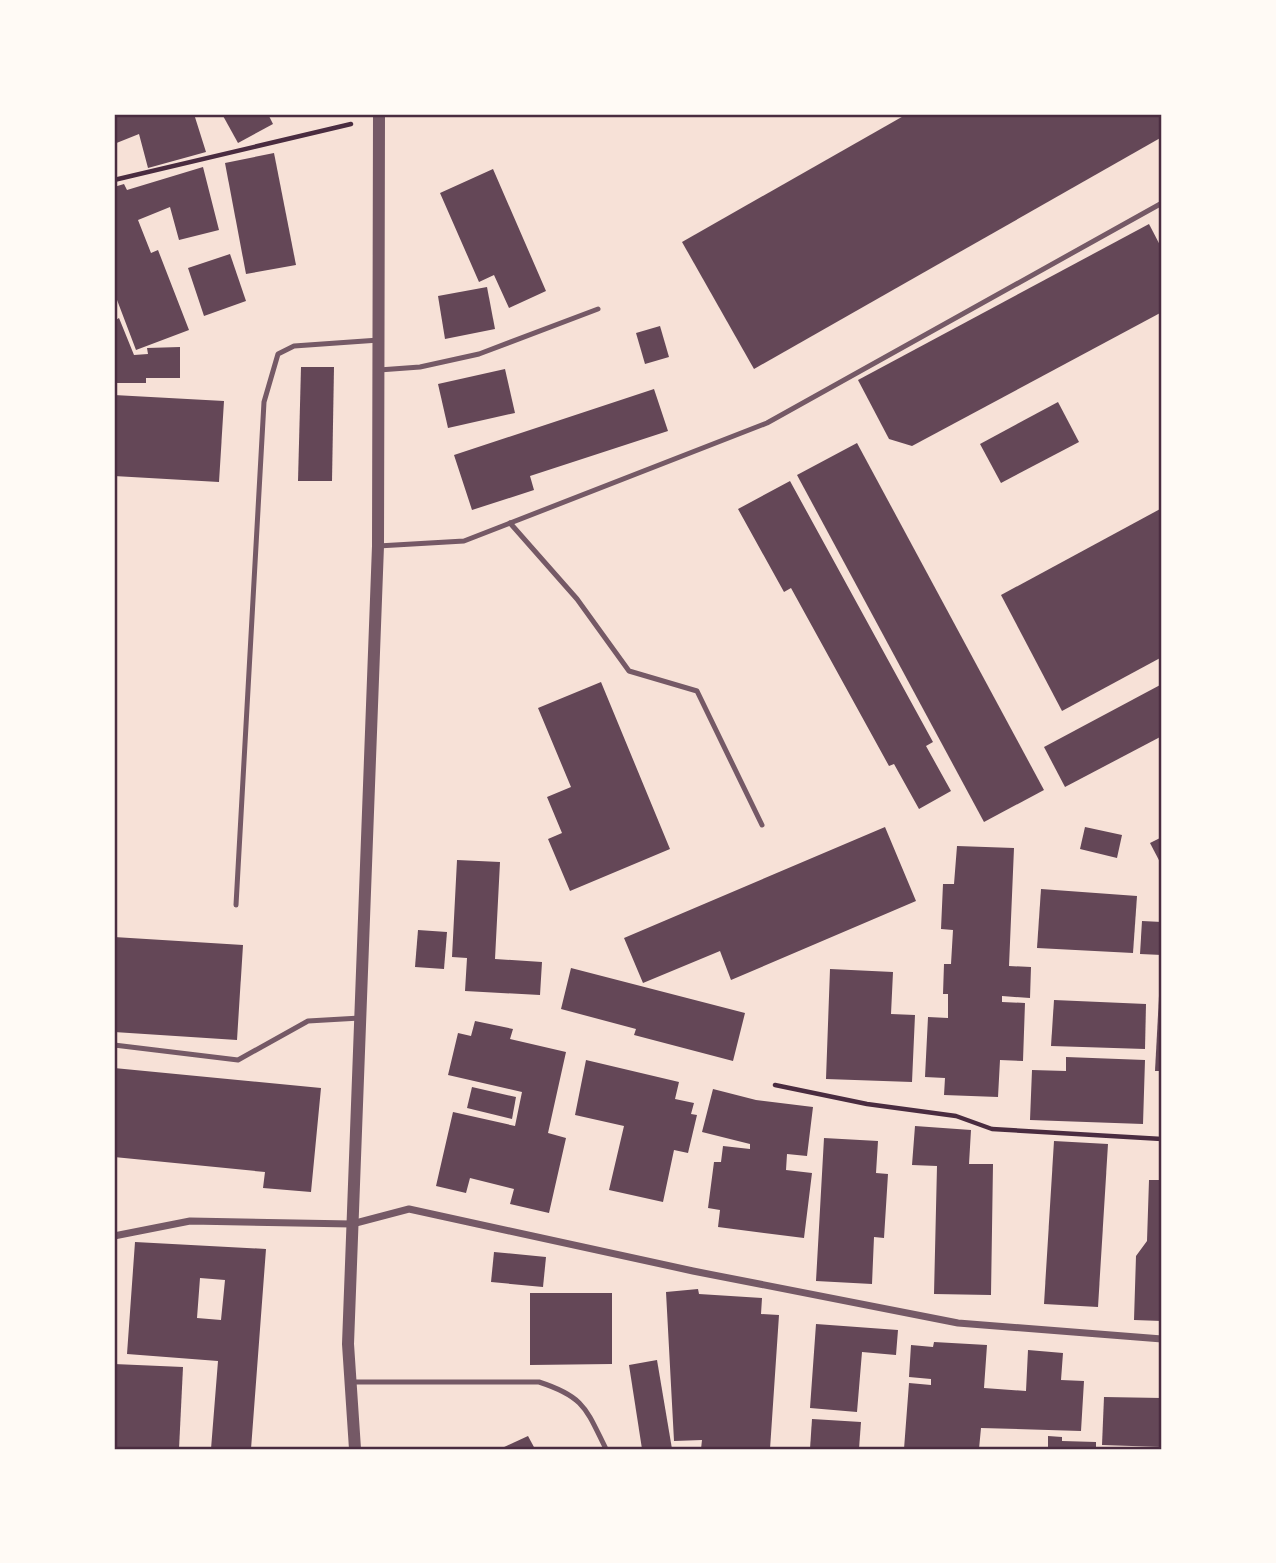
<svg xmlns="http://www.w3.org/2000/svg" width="1276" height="1563" font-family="'Fira Sans Condensed',sans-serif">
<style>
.building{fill:#644757;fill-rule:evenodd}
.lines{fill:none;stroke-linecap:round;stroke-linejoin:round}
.path{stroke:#4a2c40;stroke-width:4.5}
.service{stroke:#755966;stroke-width:5}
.minor{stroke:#755966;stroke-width:7}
.tertiary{stroke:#755966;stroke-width:12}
.neatline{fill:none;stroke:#4a2c40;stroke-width:2.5}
</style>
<rect width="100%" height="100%" fill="#f7e1d7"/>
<g class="building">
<path d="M114,114h80l12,38 -58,16 -9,-34 -25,10z"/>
<path d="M222,114h46l5,10 -35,19z"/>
<path d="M907,114h255v23l-408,232 -72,-127z"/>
<path d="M274,153l22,112 -50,9 -21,-111z"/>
<path d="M203,167l16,63 -40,10 -9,-33 -32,13 13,33 7,-3 31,80 -53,20 -22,-58v-105l10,-3 3,6z"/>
<path d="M493,169l53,122 -37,17 -15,-33 -15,7 -39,-89z"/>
<path d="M1149,224l13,25v63l-250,134 -23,-7 -31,-59z"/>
<path d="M230,254l16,47 -42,15 -16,-48z"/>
<path d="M487,287l8,42 -50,10 -7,-43z"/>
<path d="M119,318l15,37 14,-1 -1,-6 33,-1v31h-34v5h-32v-62z"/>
<path d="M660,326l9,31 -24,7 -9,-31z"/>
<path d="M301,367h33l-2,114h-34z"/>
<path d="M505,369l10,44 -67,15 -10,-44z"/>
<path d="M654,389l14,42 -138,45 4,14 -62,20 -18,-55z"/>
<path d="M114,395l110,6 -5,81 -105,-6z"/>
<path d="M1058,402l21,40 -78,41 -21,-39z"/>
<path d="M857,443l187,347 -60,32 -187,-347z"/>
<path d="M790,481l143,261 -7,4 25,45 -32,18 -25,-45 -5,2 -98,-178 -7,4 -46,-83z"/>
<path d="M1162,508v149l-100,54 -61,-116z"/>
<path d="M601,682l69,167 -100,42 -22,-52 14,-6 -15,-36 24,-10 -33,-79z"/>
<path d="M1162,684v52l-97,51 -21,-40z"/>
<path d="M885,827l31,74 -185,79 -11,-29 -77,32 -19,-45z"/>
<path d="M1085,827l37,8 -5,23 -37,-9z"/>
<path d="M1162,837v29l-12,-23z"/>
<path d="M957,846l57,2 -5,118 22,1 -1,31 -28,-2v6l23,1 -2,58 -23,-1 -2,37 -54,-2 1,-17 -20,-1 3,-60 20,1v-24h-5l1,-30h7l2,-34 -12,-1 2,-45h11z"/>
<path d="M457,860l43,2 -5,97 47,3 -2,33 -75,-4 2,-33 -15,-1z"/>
<path d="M1041,889l96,7 -4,57 -96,-5z"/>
<path d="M1142,921l20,1v33l-22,-1z"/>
<path d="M418,930l29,2 -3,37 -29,-2z"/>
<path d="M114,937l129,8 -6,95 -123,-8z"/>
<path d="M571,968l174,45 -12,48 -99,-26 2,-6 -75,-20z"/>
<path d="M830,969l63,3 -2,42 24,1 -3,67 -86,-3z"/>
<path d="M1159,996h3v75h-7z"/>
<path d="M1054,1000l92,4 -1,45 -94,-3z"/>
<path d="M475,1021l38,8 -3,10 56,13 -18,81 18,5 -17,75 -39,-9 4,-15 -44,-11 -4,15 -30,-7 17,-74 62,14 7,-34 -74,-17 10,-42 13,3z"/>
<path d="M1066,1057l79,3 -2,64 -113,-4 2,-50 34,1z"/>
<path d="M586,1060l93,22 -4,17 19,4 -3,11 6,1 -9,38 -14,-3 -11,52 -54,-12 15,-64 -49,-11z"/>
<path d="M114,1068l207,20 -10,104 -48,-4 2,-16 -151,-15z"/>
<path d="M472,1087l44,10 -4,22 -45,-11z"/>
<path d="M713,1089l43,11 57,7 -6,49 -20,-2 -1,16 26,3 -8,65 -86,-11 2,-17 -12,-2 6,-46h7l2,-16 27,3v-5l-48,-12z"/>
<path d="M915,1126l56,4 -2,34h24l-2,131 -57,-1 3,-128 -25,-1z"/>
<path d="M824,1138l54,3 -2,32 12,1 -4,64 -10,-1 -2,47 -56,-3z"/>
<path d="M1054,1141l54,3 -10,163 -54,-3z"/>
<path d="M1149,1180h13v141l-28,-1 2,-64 11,-15z"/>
<path d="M135,1242l131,7 -15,200h-40l7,-88 -91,-7zM200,1278l25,2 -4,40 -24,-2z"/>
<path d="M494,1252l52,5 -3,30 -52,-5z"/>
<path d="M698,1289l1,5 63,4 -1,16 18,1 -9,134h-69l1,-9 -28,1 -8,-149z"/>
<path d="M530,1293h82v71l-82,1z"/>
<path d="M816,1324l82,6 -2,25 -34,-3 -5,60 -47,-4z"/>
<path d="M934,1342l53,3 -3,43 42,3 2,-41 35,3 -2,27 23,1 -3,50 -100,-3 -2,21h-75l5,-66 22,2v-6l-22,-2 2,-32 22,2z"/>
<path d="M657,1360l15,89h-30l-13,-84z"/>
<path d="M114,1364l69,3 -4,82h-65z"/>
<path d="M1104,1397l58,1v49l-60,-2z"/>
<path d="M812,1419l49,3 -2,27h-49z"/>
<path d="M528,1436l7,13h-35z"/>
<path d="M1048,1436l14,1v4l34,1v7h-48z"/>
</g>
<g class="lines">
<g class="path">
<path d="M114,180l237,-56"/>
<path d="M775,1085l92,19 89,12 36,13 170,10"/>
</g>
<g class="service">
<path d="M379,370l41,-3 59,-13 119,-45"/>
<path d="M510,523l67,76 52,72 68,20 65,134"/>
<path d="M378,546l86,-5 303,-118 395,-220"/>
<path d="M236,905l28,-503 14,-48 16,-8 85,-6"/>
<path d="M114,1045l124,15 70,-39 52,-3"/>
<path d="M351,1382h188c46,15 47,27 67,67"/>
</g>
<path class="minor" d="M114,1236l76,-15 162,3 57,-15 284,62 265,52 204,16"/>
<path class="tertiary" d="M355,1449l-7,-105 30,-798 1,-432"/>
</g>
<rect width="1276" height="1563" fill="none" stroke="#fffaf5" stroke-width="231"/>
<rect x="116" y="116" width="1044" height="1332" class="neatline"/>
</svg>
